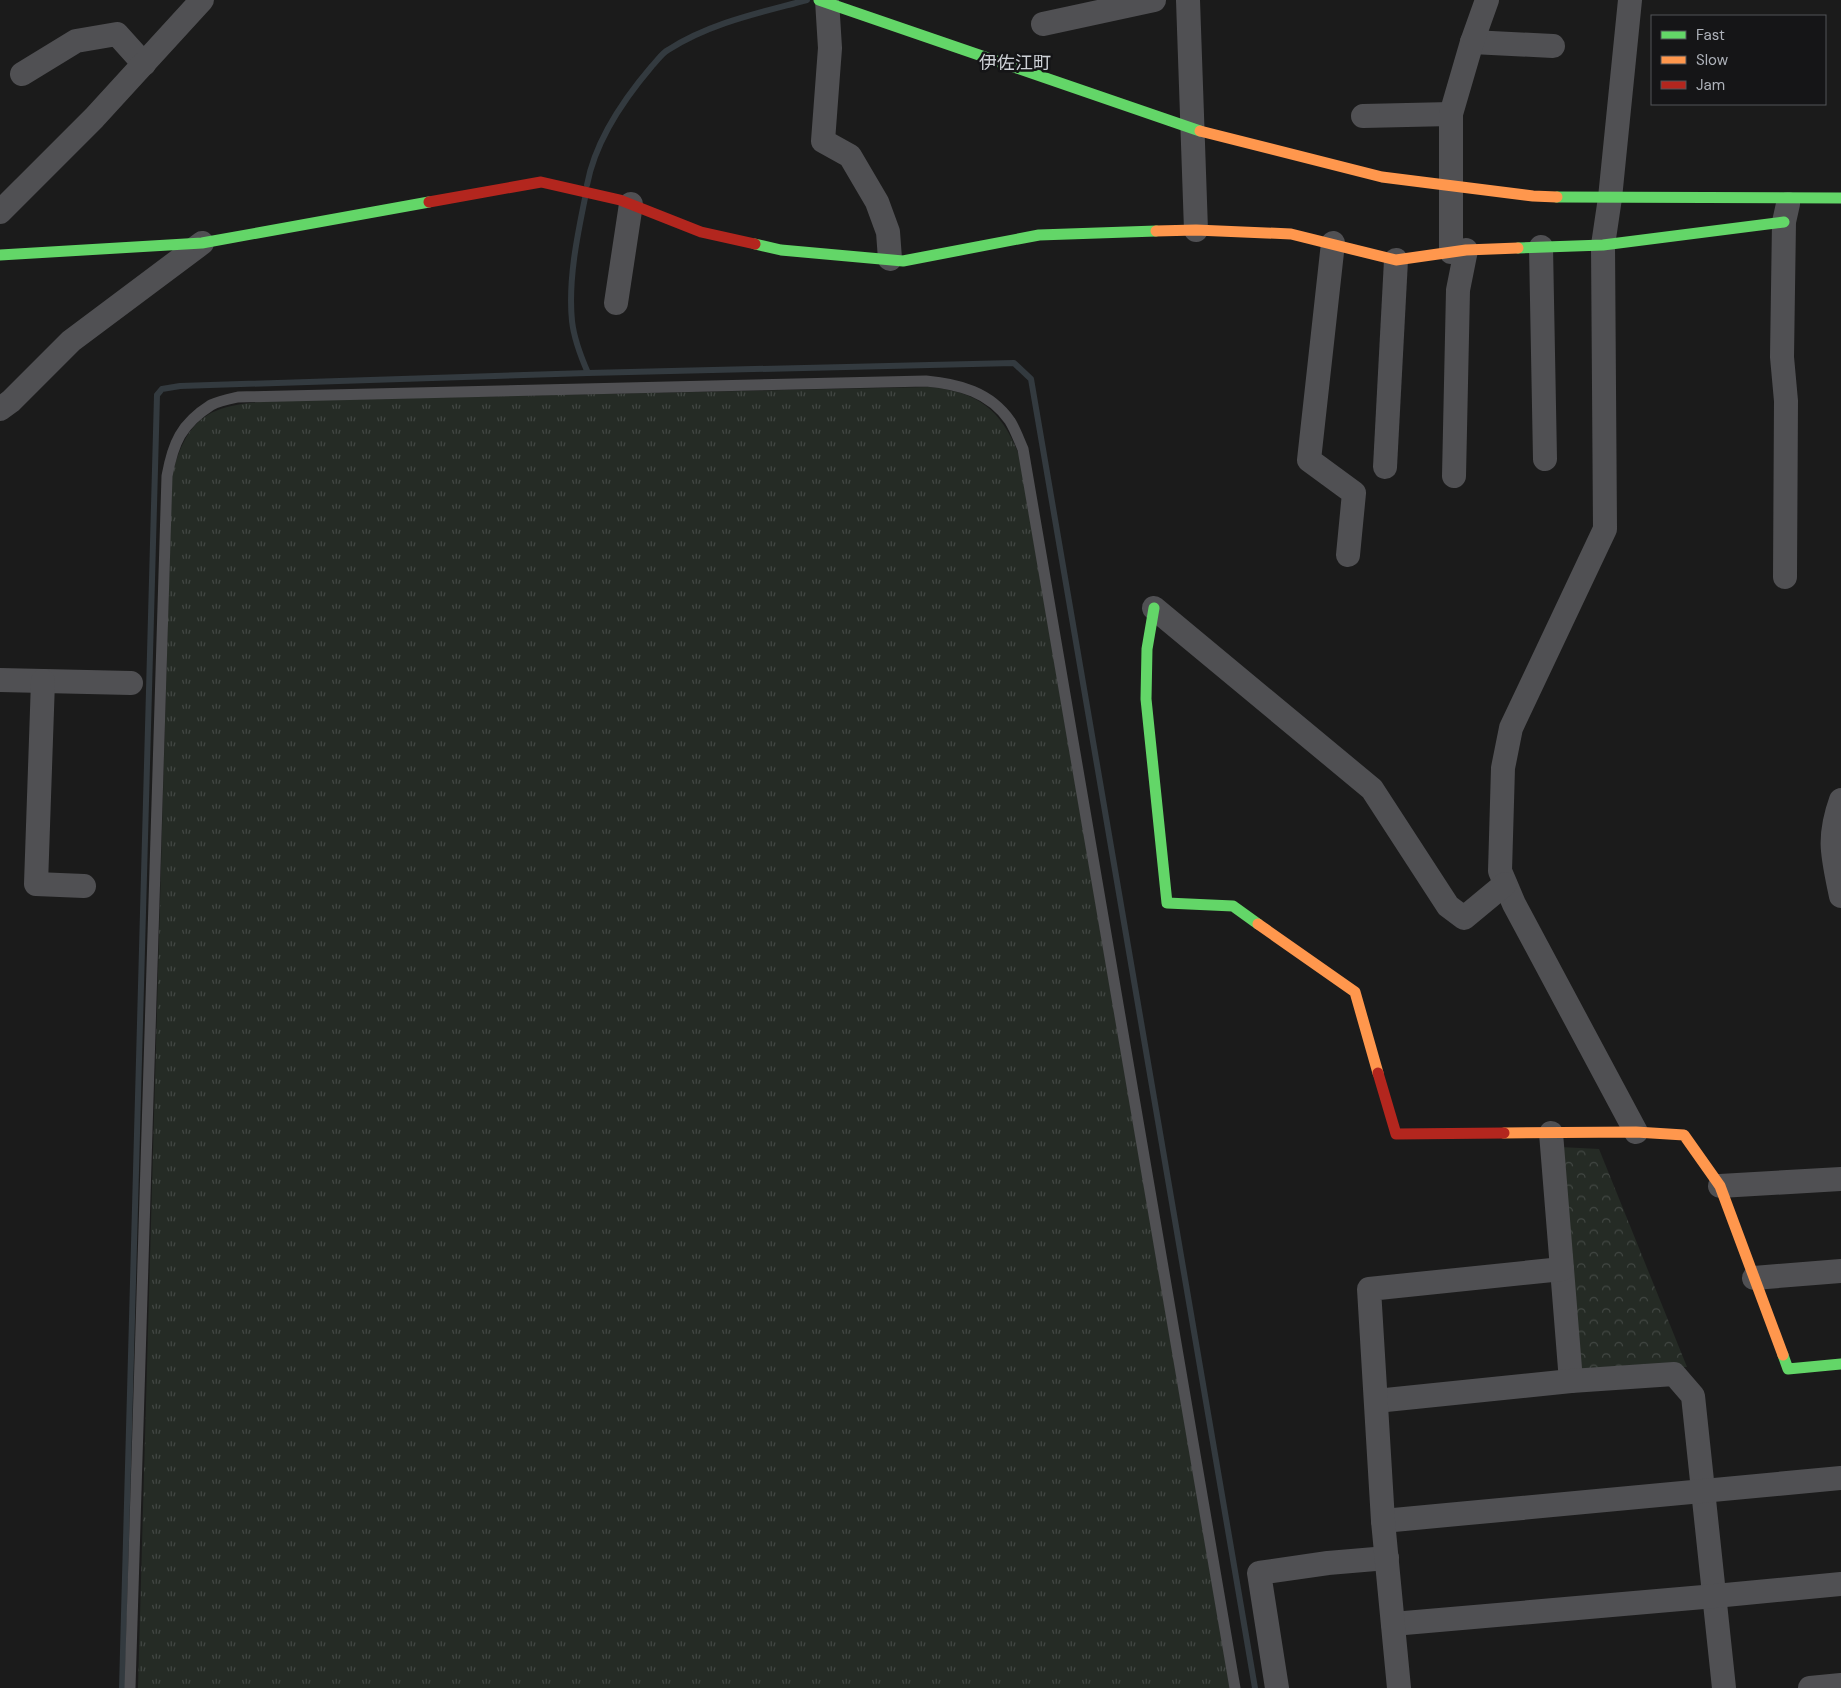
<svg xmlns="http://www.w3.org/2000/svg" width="1841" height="1688" font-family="'DM Sans','Noto Sans JP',sans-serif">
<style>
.grass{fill:url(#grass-tufts)}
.park{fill:url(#park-crowns)}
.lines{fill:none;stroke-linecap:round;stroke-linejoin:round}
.stream{stroke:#333a3f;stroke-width:6}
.lane{stroke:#505053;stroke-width:11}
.street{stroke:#505053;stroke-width:24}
.fast{stroke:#63d668;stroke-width:11}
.slow{stroke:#ff974d;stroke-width:11}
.jam{stroke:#b3261e;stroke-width:11}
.labels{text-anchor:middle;stroke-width:5;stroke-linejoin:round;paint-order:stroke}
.quarter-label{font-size:18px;fill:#ced1d6;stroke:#151517}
</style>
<defs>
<pattern id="grass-tufts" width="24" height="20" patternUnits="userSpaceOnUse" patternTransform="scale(1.25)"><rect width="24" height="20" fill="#252b25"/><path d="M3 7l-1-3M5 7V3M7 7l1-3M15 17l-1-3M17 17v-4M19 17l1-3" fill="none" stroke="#424743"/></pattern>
<pattern id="park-crowns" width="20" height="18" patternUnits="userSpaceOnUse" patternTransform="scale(1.25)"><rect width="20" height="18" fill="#252b25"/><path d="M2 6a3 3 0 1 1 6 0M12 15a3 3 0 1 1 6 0" fill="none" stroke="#424743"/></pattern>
</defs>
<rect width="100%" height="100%" fill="#1b1b1b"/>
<path class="grass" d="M930,387c49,5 71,23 89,68l211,1233h-1092l34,-1213c16,-62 41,-70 101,-74z"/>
<path class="park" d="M1560,1147l39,2 88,218 -107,6z"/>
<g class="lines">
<g class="stream">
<path d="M587,185c8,-44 36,-85 65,-119 5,-5 10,-13 16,-16 42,-27 91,-37 139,-50"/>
<path d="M585,198c-8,39 -17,83 -13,123 2,18 9,36 16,52"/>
<path d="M122,1688l35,-1293 5,-6 18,-3 408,-13 426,-10 17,16 224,1309"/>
</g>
<path class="lane" d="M130,1688l37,-1212c6,-33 14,-52 44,-71 8,-4 18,-6 27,-8l688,-16c33,3 64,11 84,40 5,8 9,19 13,28l212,1239"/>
<g class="street">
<path d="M827,0l3,48 -7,93 27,15 27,46 11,30 2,27"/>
<path d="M1188,0l8,230"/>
<path d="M1630,0l-20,198 -7,47 2,284 -94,199 -8,40 -3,103 14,33 122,228"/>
<path d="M1043,24l111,-24"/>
<path d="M1472,42l81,4"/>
<path d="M22,74l54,-33 41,-7 27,30"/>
<path d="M1363,116l88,-2"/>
<path d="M0,212l94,-94 108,-118"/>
<path d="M1333,243l-24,217 45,33 -6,62"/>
<path d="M1541,247l4,212"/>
<path d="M1451,252v-138l21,-72 15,-42"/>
<path d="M616,303l15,-99"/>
<path d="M0,409l11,-8 60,-60 131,-98"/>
<path d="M1385,467l11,-207"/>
<path d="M1454,476l4,-186 8,-40"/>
<path d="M1785,577l1,-176 -4,-44 2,-135 4,-18"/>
<path d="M1154,608l218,181 76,117 16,12 41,-34"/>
<path d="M0,680l131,3"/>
<path d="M43,681l-7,203 48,2"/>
<path d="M1841,800c-14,39 -8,57 0,96"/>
<path d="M1720,1186l121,-7"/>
<path d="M1562,1269l9,112"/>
<path d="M1754,1278l87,-7"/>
<path d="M1376,1401l195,-20 103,-7 19,22 31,292"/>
<path d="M1383,1521l458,-43"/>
<path d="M1393,1624l322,-28 126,-12"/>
<path d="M1277,1688l-18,-115 69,-10 59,-5"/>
<path d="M1399,1688l-16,-167 -14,-232 193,-20 -11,-136"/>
<path d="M1810,1688l31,-3"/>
</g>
<g class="fast">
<path d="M819,0l381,131"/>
<path d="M1557,197l284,1"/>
<path d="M755,244l26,6 122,11 136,-26 117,-4"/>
<path d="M1518,248l85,-3 181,-23"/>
<path d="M0,255l202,-12 227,-41"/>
<path d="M1154,608l-7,41 -1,50 21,204 66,3 25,18"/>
<path d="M1783,1355l5,14 53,-5"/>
</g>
<g class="slow">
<path d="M1200,131l182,46 151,19 24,1"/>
<path d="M1156,231l40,-1 95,4 105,26 70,-10 52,-2"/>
<path d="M1258,924l97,68 23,81"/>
<path d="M1504,1133l132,-1 48,3 36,51 63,169"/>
</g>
<g class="jam">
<path d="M429,202l112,-20 79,18 81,32 54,12"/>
<path d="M1378,1073l18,61 108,-1"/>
</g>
</g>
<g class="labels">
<g class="quarter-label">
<text x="1015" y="69">伊佐江町</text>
</g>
</g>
<rect x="1651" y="15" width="175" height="90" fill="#151517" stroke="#525458"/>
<rect x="1661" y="31" width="25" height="8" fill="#63d668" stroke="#525458"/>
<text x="1696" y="40" font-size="15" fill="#aeb2ba">Fast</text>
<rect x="1661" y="56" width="25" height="8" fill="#ff974d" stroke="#525458"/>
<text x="1696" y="65" font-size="15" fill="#aeb2ba">Slow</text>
<rect x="1661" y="81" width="25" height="8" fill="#b3261e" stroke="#525458"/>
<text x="1696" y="90" font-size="15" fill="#aeb2ba">Jam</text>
</svg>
